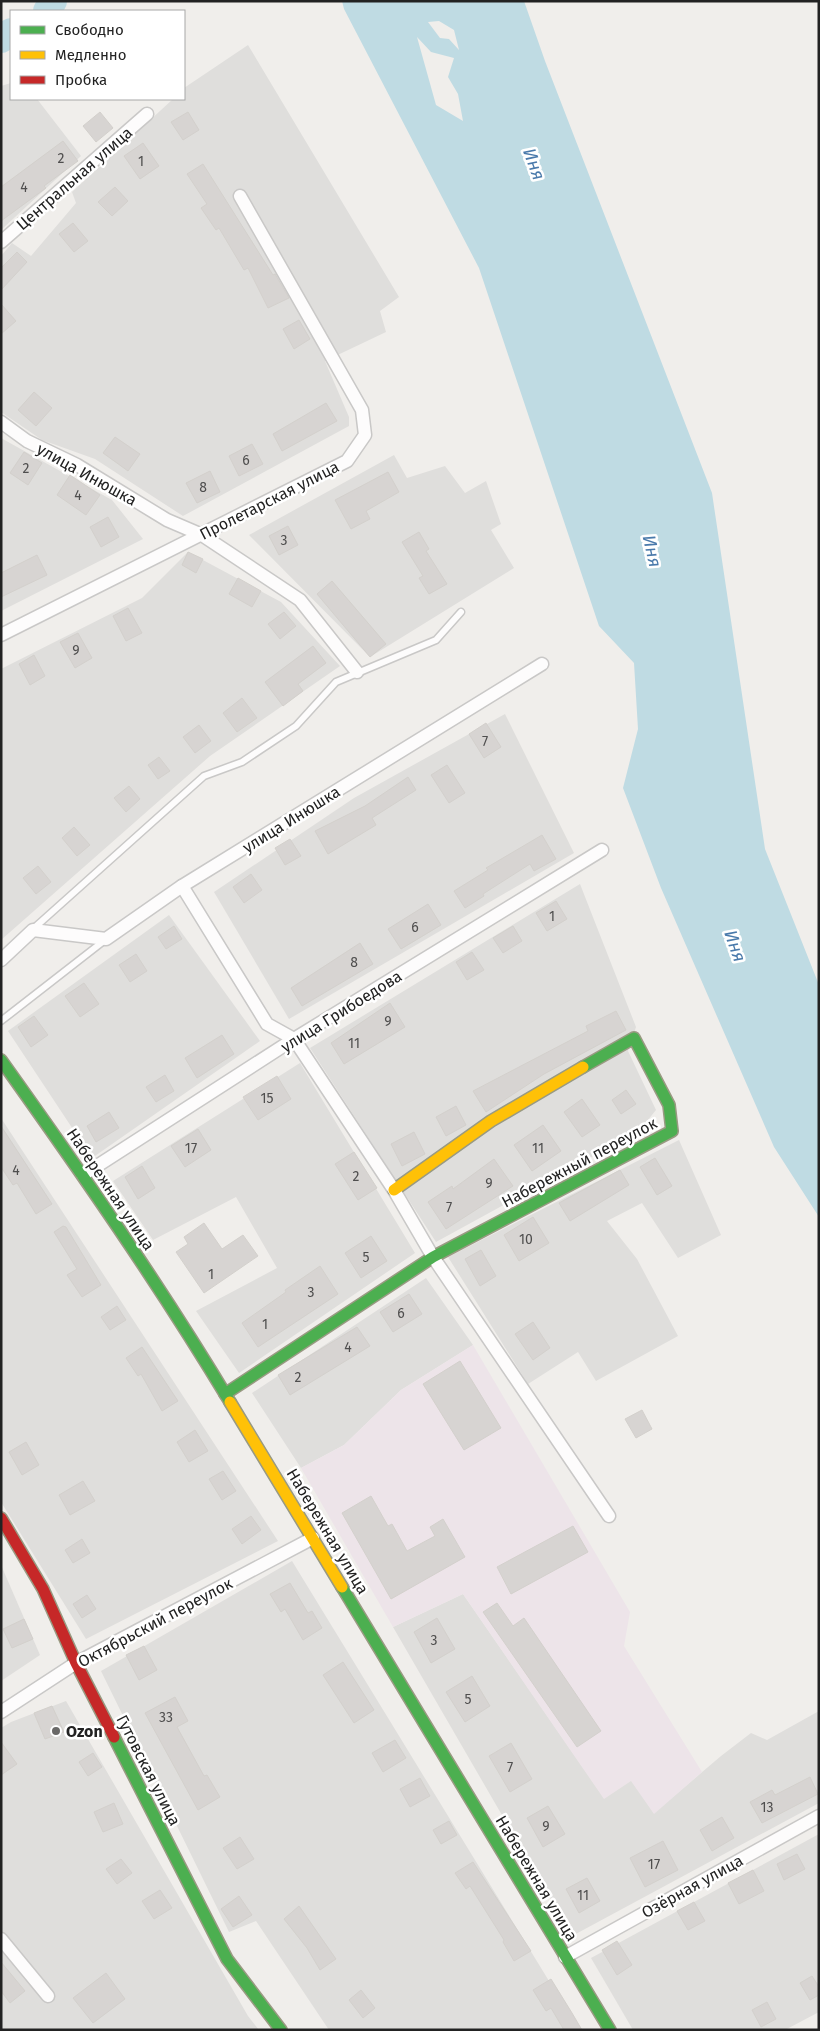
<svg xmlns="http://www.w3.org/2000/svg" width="820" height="2031" font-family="'Fira Sans',sans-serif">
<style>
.residential{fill:#dfdedc}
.industrial{fill:#ede4e9}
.water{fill:#bfdbe3;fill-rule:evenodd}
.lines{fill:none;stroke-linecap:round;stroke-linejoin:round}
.river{stroke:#bfdbe3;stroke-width:28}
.building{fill:#d7d4d2;stroke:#d3d0cc}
.lane-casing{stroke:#c9c8c7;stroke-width:9}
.street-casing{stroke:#c9c8c7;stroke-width:15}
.fast-casing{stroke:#999a82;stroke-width:14}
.slow-casing{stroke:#999a82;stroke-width:14}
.jam-casing{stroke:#999a82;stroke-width:14}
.lane{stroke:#fdfcfc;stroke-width:6}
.street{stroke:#fdfcfc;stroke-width:12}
.fast{stroke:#4caf50;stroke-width:11}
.slow{stroke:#ffc107;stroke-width:11}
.jam{stroke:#c62828;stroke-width:11}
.poi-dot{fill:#6a6968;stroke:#fff;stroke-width:2}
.labels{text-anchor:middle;stroke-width:5;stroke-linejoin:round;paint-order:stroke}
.number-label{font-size:14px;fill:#4f4e4e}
.street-label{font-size:16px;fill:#222;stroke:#fff}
.poi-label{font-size:16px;font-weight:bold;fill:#222;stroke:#fff;text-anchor:start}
.water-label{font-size:18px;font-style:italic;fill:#4a7aab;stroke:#fff}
</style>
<rect width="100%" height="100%" fill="#f0eeeb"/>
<g class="residential">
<path d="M248,45l151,252 -19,14 6,21 -61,29 24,56v9l-166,90 -88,-57 -53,-19 -41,-28v-156l11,-13 19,13 45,-53 -4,-11 101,-93h11v-11z"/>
<path d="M11,83v16h26l44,57 -80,74v-144z"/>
<path d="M1,438l111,62 31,39 -142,72z"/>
<path d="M394,455l13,23 38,-12 20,27 21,-12 15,43 -10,6 23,38 -144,89 -121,-122z"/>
<path d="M188,552l93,50 59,64 -130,90 -209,184v-271l141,-71z"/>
<path d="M505,714l69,139 -285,166 -75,-127 140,-94z"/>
<path d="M580,884l56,143 -8,24 28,59 -17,21 -203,111 -126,-194z"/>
<path d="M169,915l91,126 -168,117 -84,-127z"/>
<path d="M300,1063l115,190 -176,120 -43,-62 81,-43 -41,-71 -83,43 -40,-59z"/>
<path d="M1,1118l277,423 -192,98 -85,-137z"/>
<path d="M679,1140l42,95 -43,23 -36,-55 -35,18 30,38 41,77 -82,45 -18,-29 -50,32 -80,-127z"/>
<path d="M426,1278l47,67 -72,45 -57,55 -43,23 -49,-75z"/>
<path d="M292,1561l287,469h-250l-73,-109 -27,11 -128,-261z"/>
<path d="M1,1565l39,90 -39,26z"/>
<path d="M463,1594l141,204 27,-18 23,33 67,-57 30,-23 16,7 52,-29v92l-247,133 -179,-309z"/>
<path d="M66,1701l182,315 11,14h-258v-302l10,-6z"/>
<path d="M819,1834v178l-34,18h-152l-42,-72z"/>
</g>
<path class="industrial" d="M473,1345l157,267 -6,34 78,126 -48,42 -23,-33 -27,18 -141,-205 -70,33 -92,-159 43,-23 57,-55z"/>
<path class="water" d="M342,1h182l21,60 167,432 53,356 54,136v232l-45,-70 -113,-259 -38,-100 15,-59 -4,-66 -35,-37 -120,-358 -135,-259zM439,21l15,9 5,20 -10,-11 -9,-1 -12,-16zM417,37l14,15 23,6 -6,19 10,17 5,27 -27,-16z"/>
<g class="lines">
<g class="river">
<path d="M47,11l6,-10"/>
<path d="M1,39l10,-7"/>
</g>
</g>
<g class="building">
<path d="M100,112l13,16 -17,14 -13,-16z"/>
<path d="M188,112l11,18 -16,10 -12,-18z"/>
<path d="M63,141l15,20 -34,25 2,2 -45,33v-34z"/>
<path d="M143,143l16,23 -19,13 -16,-23z"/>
<path d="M203,164l70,111 2,-1 14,24 -21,10 -20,-40 -4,2 -25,-42 -3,2 -15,-22 6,-4 -20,-30z"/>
<path d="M115,187l13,14 -16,15 -14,-14z"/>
<path d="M73,223l15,18 -14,11 -15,-18z"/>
<path d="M17,252l10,10 -26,28v-22z"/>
<path d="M1,304l15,17 -15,13z"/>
<path d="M299,320l11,19 -16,10 -11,-20z"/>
<path d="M34,392l18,16 -16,18 -18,-16z"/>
<path d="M326,403l11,18 -55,30 -9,-17z"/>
<path d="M115,437l25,17 -12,17 -25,-18z"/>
<path d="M252,444l11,20 -24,12 -10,-20z"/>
<path d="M24,452l18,11 -14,22 -18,-12z"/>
<path d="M210,471l10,21 -23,11 -11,-20z"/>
<path d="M388,472l11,20 -33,19 4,8 -19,10 -16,-29z"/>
<path d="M70,475l30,20 -14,20 -29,-20z"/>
<path d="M108,517l11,20 -18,10 -11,-20z"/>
<path d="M288,526l10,19 -19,10 -10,-19z"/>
<path d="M419,532l10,17 -3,2 21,33 -18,10 -10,-16 4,-2 -21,-34z"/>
<path d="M188,552l15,7 -7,14 -14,-8z"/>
<path d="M37,555l10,20 -46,22v-24z"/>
<path d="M238,578l23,13 -9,16 -23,-13z"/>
<path d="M332,581l54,63 -16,13 -53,-63z"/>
<path d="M128,608l14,25 -16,8 -13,-25z"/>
<path d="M284,612l12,14 -16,13 -12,-15z"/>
<path d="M78,633l14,25 -17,10 -15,-26z"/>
<path d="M313,646l13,17 -28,21 5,7 -20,15 -18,-24z"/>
<path d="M34,655l11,21 -15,9 -11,-21z"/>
<path d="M242,698l15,20 -20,14 -14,-19z"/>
<path d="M486,723l15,24 -17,11 -15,-24z"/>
<path d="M199,725l12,16 -16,12 -12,-16z"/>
<path d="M159,757l11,14 -12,8 -10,-14z"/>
<path d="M447,765l18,28 -16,10 -18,-28z"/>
<path d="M408,777l8,13 -44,28 4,7 -48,29 -13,-23 50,-25z"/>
<path d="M129,786l11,13 -14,13 -12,-14z"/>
<path d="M74,827l16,18 -13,11 -15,-18z"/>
<path d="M542,835l14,24 -22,12 -4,-7 -47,30 1,2 -19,12 -11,-17 34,-21 -2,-2z"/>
<path d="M290,839l11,17 -16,9 -10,-17z"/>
<path d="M38,866l13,16 -15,12 -13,-16z"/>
<path d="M251,874l11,16 -18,13 -11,-16z"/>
<path d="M556,901l11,18 -20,12 -11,-18z"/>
<path d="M428,904l13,21 -40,24 -13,-20z"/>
<path d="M174,926l8,13 -16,10 -8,-12z"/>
<path d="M513,926l9,15 -19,12 -10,-15z"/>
<path d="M360,943l13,21 -71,42 -11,-18z"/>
<path d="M472,952l12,18 -17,10 -11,-18z"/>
<path d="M136,954l11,17 -17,11 -11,-17z"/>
<path d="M84,983l15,21 -19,13 -15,-21z"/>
<path d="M390,1003l15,24 -61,37 -13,-21z"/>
<path d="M616,1011l10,19 -82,44 -58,38 -13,-21 115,-60 -2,-5z"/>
<path d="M34,1016l14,19 -17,12 -13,-20z"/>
<path d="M222,1035l12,19 -37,24 -12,-20z"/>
<path d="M165,1075l9,16 -18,11 -10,-15z"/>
<path d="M277,1076l14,23 -33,21 -15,-23z"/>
<path d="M626,1090l10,14 -15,10 -9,-14z"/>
<path d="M582,1099l18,26 -18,12 -18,-25z"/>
<path d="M456,1106l10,19 -20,11 -10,-19z"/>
<path d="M109,1112l10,16 -23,14 -9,-16z"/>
<path d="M543,1125l18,26 -29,20 -18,-26z"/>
<path d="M1,1126l51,78 -16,10 -19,-31 -4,2 -12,-18z"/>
<path d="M198,1129l13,21 -26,17 -14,-21z"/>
<path d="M414,1132l11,22 -23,12 -11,-22z"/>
<path d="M354,1152l23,36 -19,12 -23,-36z"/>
<path d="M655,1158l17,28 -15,9 -17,-28z"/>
<path d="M494,1159l19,27 -67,43 -18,-27 24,-16 1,3z"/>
<path d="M142,1166l13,22 -17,11 -13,-22z"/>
<path d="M620,1170l9,15 -59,36 -11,-18z"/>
<path d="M533,1217l16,26 -30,18 -15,-26z"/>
<path d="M204,1223l18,26 21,-14 15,21 -54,37 -28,-41 12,-8 -4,-7z"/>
<path d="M63,1226l3,1 35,58 -19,12 -15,-22 10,-6 -23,-37z"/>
<path d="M371,1236l16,25 -26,17 -16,-25z"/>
<path d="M481,1250l15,26 -16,10 -15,-27z"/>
<path d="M320,1266l18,28 -80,53 -16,-24 44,-31 -1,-2z"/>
<path d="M409,1294l13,20 -29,18 -13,-20z"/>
<path d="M117,1306l9,14 -16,10 -9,-13z"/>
<path d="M533,1322l17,26 -17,12 -18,-26z"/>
<path d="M357,1327l13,19 -80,49 -12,-20z"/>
<path d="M142,1347l36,54 -16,10 -21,-37 -3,2 -12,-18z"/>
<path d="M460,1361l41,67 -37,22 -41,-66z"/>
<path d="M642,1410l10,19 -16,9 -11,-19z"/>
<path d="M195,1430l13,21 -19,11 -12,-20z"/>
<path d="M26,1442l13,23 -17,10 -13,-23z"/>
<path d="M223,1471l13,20 -14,9 -13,-21z"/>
<path d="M83,1481l12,20 -25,14 -11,-20z"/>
<path d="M371,1496l17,30 4,-2 15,27 28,-15 -5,-9 13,-8 22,38 -74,42 -49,-86z"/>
<path d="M251,1516l10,14 -19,14 -10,-15z"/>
<path d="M573,1526l15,26 -77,42 -14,-27z"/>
<path d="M82,1539l8,14 -17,10 -8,-13z"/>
<path d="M290,1583l18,30 4,-2 10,17 -19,12 -18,-31 -4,3 -11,-18z"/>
<path d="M87,1595l9,14 -14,9 -9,-14z"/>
<path d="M497,1603l16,23 11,-8 77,113 -24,16 -94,-135z"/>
<path d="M437,1618l18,31 -24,14 -17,-31z"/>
<path d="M24,1619l9,20 -21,9 -9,-19z"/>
<path d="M144,1646l13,24 -18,10 -13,-25z"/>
<path d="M343,1662l31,48 -20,13 -31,-48z"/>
<path d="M472,1676l18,30 -25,16 -19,-30z"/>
<path d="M175,1697l13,24 -11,6 27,49 3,-1 13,22 -22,13 -53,-97z"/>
<path d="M52,1706l12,26 -19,7 -11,-26z"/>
<path d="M395,1740l11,18 -23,14 -11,-19z"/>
<path d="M1,1742l16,22 -16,11z"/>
<path d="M511,1743l21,36 -22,13 -21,-36z"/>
<path d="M93,1753l9,14 -14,9 -9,-14z"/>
<path d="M810,1777l8,17 -56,29 -12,-21 22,-12 3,5z"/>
<path d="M420,1778l10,18 -20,11 -10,-18z"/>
<path d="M114,1803l9,21 -20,8 -9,-20z"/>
<path d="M548,1806l17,28 -22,13 -16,-29z"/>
<path d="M722,1817l12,21 -22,13 -12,-21z"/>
<path d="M449,1821l8,14 -16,9 -8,-14z"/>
<path d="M240,1837l14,22 -17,10 -14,-21z"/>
<path d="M663,1841l15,29 -33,17 -15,-29z"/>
<path d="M797,1854l8,15 -21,11 -7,-16z"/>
<path d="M121,1859l11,14 -15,11 -11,-15z"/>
<path d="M473,1862l58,89 -17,10 -11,-19 1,-2 -34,-54 -4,3 -11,-16z"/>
<path d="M753,1870l11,21 -25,13 -11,-21z"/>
<path d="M587,1878l13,23 -21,12 -13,-24z"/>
<path d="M160,1890l12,18 -18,11 -12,-18z"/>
<path d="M239,1896l13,19 -19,12 -12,-18z"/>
<path d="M694,1902l11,19 -17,9 -11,-19z"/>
<path d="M299,1906l37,53 -16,11 -13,-22 -23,-29z"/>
<path d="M617,1941l15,24 -15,10 -15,-25z"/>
<path d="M1,1962l24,29 -15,12 -9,-12z"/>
<path d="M106,1973l19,26 -32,24 -20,-25z"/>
<path d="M812,1976l7,11v8l-9,5 -10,-17z"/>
<path d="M551,1979l21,34 10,17h-18l-13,-22 -5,3 -13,-21z"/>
<path d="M361,1990l14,18 -12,10 -14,-18z"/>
<path d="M767,2002l9,17 -15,8 -9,-17z"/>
</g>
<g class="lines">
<defs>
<g id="lane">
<path d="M33,929l171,-153 38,-14 54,-36 40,-44 100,-42 25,-28"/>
<path d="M1,1021l104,-81"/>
</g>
<g id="street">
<path d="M1,242l146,-128"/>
<path d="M1,422l26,19 50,24 90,55 35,15 98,65 57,72"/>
<path d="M1,635l346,-174 18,-26 -3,-25 -122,-214"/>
<path d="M182,886l85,138 27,15 100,151 39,67 176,259"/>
<path d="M1,960l32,-30 73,9 76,-53 360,-222"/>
<path d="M83,1175l211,-136 308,-189"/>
<path d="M1,1712l75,-49 237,-125"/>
<path d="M1,1939l47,57"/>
<path d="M565,1957l254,-141"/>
</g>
<g id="fast">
<path d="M1,1060c80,112 158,224 229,342"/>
<path d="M225,1394l208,-137 239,-126 -3,-26 -35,-67 -51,29"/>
<path d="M342,1587l268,443"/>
<path d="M114,1737l113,222 54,71"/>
</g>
<g id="slow">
<path d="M394,1190l97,-69 92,-54"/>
<path d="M230,1402l112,185"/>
</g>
<path id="jam" d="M1,1518l42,71 33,74 38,74"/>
</defs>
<use href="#lane" class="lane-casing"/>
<use href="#street" class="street-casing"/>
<use href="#fast" class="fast-casing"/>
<use href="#slow" class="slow-casing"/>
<use href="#jam" class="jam-casing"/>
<use href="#lane" class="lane"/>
<use href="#street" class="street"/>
<use href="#fast" class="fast"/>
<use href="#slow" class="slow"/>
<use href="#jam" class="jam"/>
</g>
<circle class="poi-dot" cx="56" cy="1731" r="5"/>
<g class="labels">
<g class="number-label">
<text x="61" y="163">2</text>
<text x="141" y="166">1</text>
<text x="24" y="192">4</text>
<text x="246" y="465">6</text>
<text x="26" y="473">2</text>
<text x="203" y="492">8</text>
<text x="78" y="500">4</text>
<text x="284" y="545">3</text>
<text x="76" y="655">9</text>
<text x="485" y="746">7</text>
<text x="552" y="921">1</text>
<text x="415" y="932">6</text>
<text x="354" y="967">8</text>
<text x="388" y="1026">9</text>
<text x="354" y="1048">11</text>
<text x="267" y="1103">15</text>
<text x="191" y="1153">17</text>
<text x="538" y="1153">11</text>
<text x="16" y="1175">4</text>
<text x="356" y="1181">2</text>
<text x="489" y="1188">9</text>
<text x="449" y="1212">7</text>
<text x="526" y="1244">10</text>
<text x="366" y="1262">5</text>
<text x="211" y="1279">1</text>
<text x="311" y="1297">3</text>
<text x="401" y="1318">6</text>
<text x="265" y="1329">1</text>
<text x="348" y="1352">4</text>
<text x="298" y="1382">2</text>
<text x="434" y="1645">3</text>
<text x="468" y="1704">5</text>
<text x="166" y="1722">33</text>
<text x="510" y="1772">7</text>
<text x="767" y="1812">13</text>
<text x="546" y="1831">9</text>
<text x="654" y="1869">17</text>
<text x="583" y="1900">11</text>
</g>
<g class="street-label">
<text transform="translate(74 178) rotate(-41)" y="6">Центральная улица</text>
<text transform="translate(87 474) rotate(29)" y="6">улица Инюшка</text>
<text transform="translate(269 500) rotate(-27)" y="6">Пролетарская улица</text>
<text transform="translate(291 819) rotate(-32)" y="6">улица Инюшка</text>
<text transform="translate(341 1011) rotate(-32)" y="6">улица Грибоедова</text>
<text transform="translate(579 1162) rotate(-28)" y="6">Набережный переулок</text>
<text transform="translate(111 1189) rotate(56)" y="6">Набережная улица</text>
<text transform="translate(328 1531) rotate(59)" y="6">Набережная улица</text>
<text transform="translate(155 1622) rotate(-28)" y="6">Октябрьский переулок</text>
<text transform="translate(149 1770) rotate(63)" y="6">Гутовская улица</text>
<text transform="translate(537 1878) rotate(59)" y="6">Набережная улица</text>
<text transform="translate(692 1886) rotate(-29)" y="6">Озёрная улица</text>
</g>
<g class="poi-label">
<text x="66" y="1737">Ozon</text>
</g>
<g class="water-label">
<text transform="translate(534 164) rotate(70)" y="6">Иня</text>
<text transform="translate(652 551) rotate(77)" y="6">Иня</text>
<text transform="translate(735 946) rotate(71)" y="6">Иня</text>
</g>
</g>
<rect width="820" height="2031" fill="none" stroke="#222222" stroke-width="5"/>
<rect x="10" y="10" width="175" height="90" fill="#ffffff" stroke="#a7a7a7"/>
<rect x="20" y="26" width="25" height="8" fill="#4caf50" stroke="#a7a7a7"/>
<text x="55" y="35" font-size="15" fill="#222222">Свободно</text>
<rect x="20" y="51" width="25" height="8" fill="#ffc107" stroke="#a7a7a7"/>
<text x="55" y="60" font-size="15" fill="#222222">Медленно</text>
<rect x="20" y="76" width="25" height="8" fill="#c62828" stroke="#a7a7a7"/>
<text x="55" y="85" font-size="15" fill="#222222">Пробка</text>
</svg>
